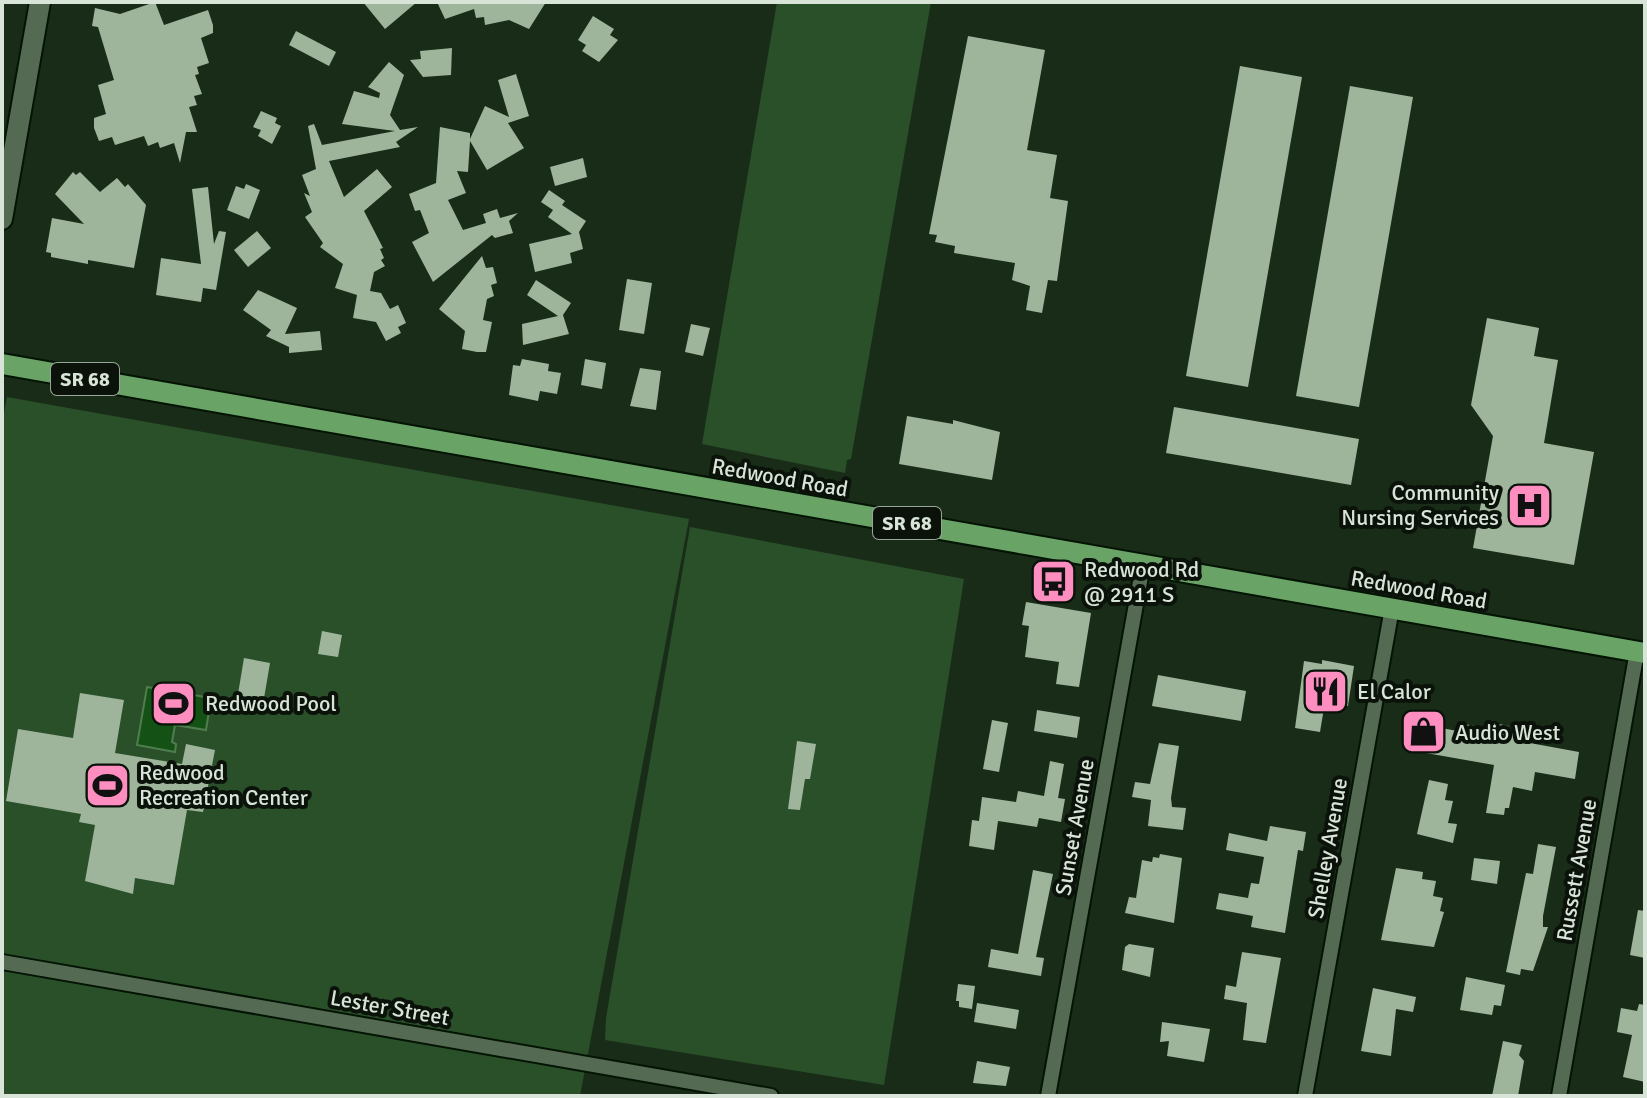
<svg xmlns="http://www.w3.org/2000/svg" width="1647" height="1098" font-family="Signika,sans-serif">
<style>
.green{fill:#2a5029}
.water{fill:#145115;stroke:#4f7d4f;stroke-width:2}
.building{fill:#9eb59c}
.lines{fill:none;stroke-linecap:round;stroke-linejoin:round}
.street-casing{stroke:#041404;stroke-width:18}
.secondary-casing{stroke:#041404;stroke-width:24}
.primary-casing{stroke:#041404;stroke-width:24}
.street{stroke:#556a53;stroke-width:14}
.secondary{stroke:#556a53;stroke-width:20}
.primary{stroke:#69a366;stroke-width:20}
.labels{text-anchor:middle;stroke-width:8;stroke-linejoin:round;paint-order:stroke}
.shield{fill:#0a1209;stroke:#9aa599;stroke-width:2}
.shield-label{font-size:20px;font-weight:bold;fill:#d8e4d7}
.street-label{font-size:22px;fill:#d8e4d7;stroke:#0a1209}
.poi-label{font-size:22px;fill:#d8e4d7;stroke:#0a1209;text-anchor:start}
</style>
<rect width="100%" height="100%" fill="#192c18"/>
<g class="green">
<path d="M777,2h154l-80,457 -4,1 -2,13 -143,-29z"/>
<path d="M7,397l682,122 -109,577h-578v-672z"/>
<path d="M690,527l274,52 -80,506 -279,-45 1,-22z"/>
</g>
<path class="water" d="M147,687l64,11 -5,32 -31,-5 -3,17 4,2 -1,8 -38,-7z"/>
<g class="building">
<path d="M155,2l9,23 44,-15 5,15v8l-12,5 8,25 -12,4 2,7 -4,1 7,19 -8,2 3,9 -8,2 8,25h-11l-6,31 -6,-20 -14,5 -2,-6 -10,4 -4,-10 -29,9 -3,-8 -13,4 -5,-13v-10l12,-4 -8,-29 16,-5 -16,-53 -6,-1 3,-18 25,6z"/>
<path d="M363,2h54l-32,27z"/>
<path d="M437,2h109l-17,27 -20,-9 -24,5 -1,-8 -8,1 -2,-9 -29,10z"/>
<path d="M593,16l21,13 -4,6 8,5 -19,22 -17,-11 4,-6 -8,-5z"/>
<path d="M296,31l40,21 -7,14 -40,-21z"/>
<path d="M968,36l77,14 -18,100 30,5 -7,43 18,3 -11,80 -9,-1 -6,33 -16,-3 4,-24 -18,-6 3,-17 -61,-10 1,-7 -20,-4 2,-7 -8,-1z"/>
<path d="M452,48l-1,27 -28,2 -13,-17 11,-1 -1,-8z"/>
<path d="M389,62l15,13 -14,40 10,15 18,-3 -22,15 4,5 -71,14 15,36 33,-28 15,18 -28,24 19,37 -3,1 4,9 -3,2 4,6 -11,6 -4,19 11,2 9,16 8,-4 8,18 -8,4 3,6 -15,8 -10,-19 -23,-4 4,-23 -22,-7 8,-24 -23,-17 3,-4 -18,-26 7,-5 -8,-19 6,3 -8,-21 14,-6 -8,-43 6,-2 8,21 73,-14 -53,-7 12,-33 25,7 1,-5 -12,-6z"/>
<path d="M1240,66l62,11 -54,310 -62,-11z"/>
<path d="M516,74l13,42 -21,7 16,25 -37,22 -17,-29 -2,31 -11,-1 9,22 -18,7 15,30 23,-7 -3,-9 14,-5 3,9 18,-5 -9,8 4,12 -18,5 -3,-3 -59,47 -21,-40 17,-9 -9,-23 -5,1 -6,-17 27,-11 4,-56 30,6v6l15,-33 24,11 -11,-37z"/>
<path d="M1350,86l63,11 -54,310 -63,-11z"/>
<path d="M261,111l16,7 -2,5 6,3 -9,18 -14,-8 3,-6 -8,-3z"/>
<path d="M583,158l4,19 -32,9 -5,-19z"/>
<path d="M73,172l3,3 4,-3 20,20 17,-14 8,9 3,-3 18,21 -12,63 -46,-8v4l-37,-7v-4l-5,-1 6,-34 32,6 -29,-30z"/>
<path d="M246,184l14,6 -11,29 -22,-9 9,-24 8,3z"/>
<path d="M208,187l6,57 5,-13 7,1 -10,58 -13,-2 -2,14 -45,-7 5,-37 40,6 -9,-75z"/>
<path d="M549,190l16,11 -3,4 24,16 -7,11 4,17 -13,4 2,10 -37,9 -6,-28 43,-10 -24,-17 5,-7 -12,-8z"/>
<path d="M257,231l14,17 -23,19 -14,-17z"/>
<path d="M482,256l4,12 7,-1 4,16 -6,2 3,11 -7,3 -4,21 9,2 -6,30h-9l-15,-3 3,-18 -26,-22z"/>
<path d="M627,279l25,4 -8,51 -25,-4z"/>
<path d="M536,280l35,23 -8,12 6,19 -46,11 -1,-21 36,-8 -31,-21z"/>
<path d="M258,290l39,18 -12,26 35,-3 2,19 -33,3v-6l-23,-11 5,-6 -28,-20z"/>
<path d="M1487,318l52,10 -5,28 24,4 -14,83 50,9 -20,113 -101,-17 20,-112 -22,-31z"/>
<path d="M691,324l19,4 -7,28 -18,-4z"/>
<path d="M522,359l27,5 -1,7 13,2 -4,21 -17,-3 -2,10 -29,-6 4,-30 7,1z"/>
<path d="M585,359l21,4 -4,26 -21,-4z"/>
<path d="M640,368l21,3 -5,39 -26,-4z"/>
<path d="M1174,407l185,32 -8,46 -185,-32z"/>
<path d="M907,416l46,8v-4l47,12 -8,48 -93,-16z"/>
<path d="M1026,602l65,11 -12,74 -23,-3 3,-22 -34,-5 4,-31 -7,-1z"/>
<path d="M322,631l20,4 -4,22 -20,-3z"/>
<path d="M244,658l26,5 -8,47 -26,-4z"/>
<path d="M1322,660l32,6 -6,40 -23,-4 -5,30 -25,-4 9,-67 18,3z"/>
<path d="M1158,675l88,16 -5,30 -89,-15z"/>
<path d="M80,693l44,7 -9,53 67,11 4,-20 29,6 -12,62 -16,-2 -13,75 -39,-7 -2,16 -48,-13 10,-56 -16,-3 2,-8 -75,-13 12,-72 55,9z"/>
<path d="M1037,710l43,7 -3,21 -43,-7z"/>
<path d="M992,720l16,3 -9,49 -16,-3z"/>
<path d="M1488,722l21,4 -1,6 23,4 -1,7 49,9 -4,27 -40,-7 -3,19 -19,-4 -4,21h-4l-1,7 -18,-2 8,-48 -85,-15 5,-27 49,9 1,-8 23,4z"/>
<path d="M797,741l19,3 -6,35h-5l-5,31 -12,-1z"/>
<path d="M1159,743l20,3 -8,52 1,9 14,1 -3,22 -35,-4 3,-26 -19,-3 3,-15 15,2z"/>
<path d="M1050,761l14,3 -6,34 7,1 -4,23 -22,-4 -2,9 -39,-6 -4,29 -25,-4 3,-26 7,1 3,-24 34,5 2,-11 26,5z"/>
<path d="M1429,780l19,4 -3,16 8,1 -5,22 9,1 -4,19 -36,-9z"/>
<path d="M1270,826l36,6 -3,19 -5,-1 -13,83 -34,-6 2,-11 -37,-7 3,-16 29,5 3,-15 8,1 5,-27 -38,-7 3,-17 38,8z"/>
<path d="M1538,844l18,3 -13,69v11h5l-15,44 -12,-2 -1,6 -14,-3 20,-99 7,1z"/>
<path d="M1160,854l22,4 -8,65 -49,-10 4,-16 7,1 6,-38 10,2 1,-5 6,1z"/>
<path d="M1474,858l26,3 -3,23 -26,-4z"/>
<path d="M1396,868l27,4 -1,7 14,2 -3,15 10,2 -3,13 4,1 -10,35 -53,-7z"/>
<path d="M1033,870l20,4 -17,83 8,1 -3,18 -53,-9 3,-18 27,5z"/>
<path d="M1638,910l7,1v47l-15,-3z"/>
<path d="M1129,944l25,4 -4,29 -28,-7 3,-23z"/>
<path d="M1242,952l39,6 -15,85 -23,-3 4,-37 -23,-4 2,-14 10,2z"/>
<path d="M1466,977l39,8 -4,21 -7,-1 -2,10 -32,-5z"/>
<path d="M958,984l17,2 -3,23 -13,-2v-6h-3z"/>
<path d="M1373,988l43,9 -3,15 -17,-3 -5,47 -30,-5z"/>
<path d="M977,1003l42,7 -3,19 -42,-7z"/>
<path d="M1639,1004l6,1v77l-22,-5 9,-42 -15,-3 4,-24 16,3z"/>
<path d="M1162,1022l48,7 -6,33 -37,-6 2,-15 -9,1z"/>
<path d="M1503,1041l19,4 -3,10 5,6 -6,35h-26z"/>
<path d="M977,1061l33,6 -4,19 -33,-3z"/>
</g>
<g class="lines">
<defs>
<g id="street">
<path d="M2,962l769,134"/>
<path d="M1048,1096l95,-531"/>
<path d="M1305,1096l87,-488"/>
<path d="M1559,1096l78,-445"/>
</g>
<path id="secondary" d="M2,219l38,-217"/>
<path id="primary" d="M2,364l1643,289"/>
</defs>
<use href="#street" class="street-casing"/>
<use href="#secondary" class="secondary-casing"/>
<use href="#primary" class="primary-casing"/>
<use href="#street" class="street"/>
<use href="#secondary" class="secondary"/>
<use href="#primary" class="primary"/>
</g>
<defs>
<symbol id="hospital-square" viewBox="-11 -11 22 22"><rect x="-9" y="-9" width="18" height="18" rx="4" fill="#fd8ebf" stroke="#0a1209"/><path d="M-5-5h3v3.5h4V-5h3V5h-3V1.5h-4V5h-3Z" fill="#111"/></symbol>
<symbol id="bus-square" viewBox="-11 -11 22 22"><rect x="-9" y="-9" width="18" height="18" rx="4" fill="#fd8ebf" stroke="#0a1209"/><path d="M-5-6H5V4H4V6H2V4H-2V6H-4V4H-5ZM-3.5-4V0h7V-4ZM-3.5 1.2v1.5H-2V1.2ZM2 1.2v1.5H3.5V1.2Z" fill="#111"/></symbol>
<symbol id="restaurant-square" viewBox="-11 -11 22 22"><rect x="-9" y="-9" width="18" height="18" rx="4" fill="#fd8ebf" stroke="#0a1209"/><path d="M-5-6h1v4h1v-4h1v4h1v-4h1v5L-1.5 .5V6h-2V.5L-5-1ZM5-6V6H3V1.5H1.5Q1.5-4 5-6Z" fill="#111"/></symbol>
<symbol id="stadium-square" viewBox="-11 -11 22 22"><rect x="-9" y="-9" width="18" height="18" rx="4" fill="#fd8ebf" stroke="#0a1209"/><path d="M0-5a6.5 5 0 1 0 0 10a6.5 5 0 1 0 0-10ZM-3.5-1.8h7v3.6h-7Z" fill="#111"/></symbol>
<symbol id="shop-square" viewBox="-11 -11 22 22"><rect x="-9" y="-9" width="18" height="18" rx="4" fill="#fd8ebf" stroke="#0a1209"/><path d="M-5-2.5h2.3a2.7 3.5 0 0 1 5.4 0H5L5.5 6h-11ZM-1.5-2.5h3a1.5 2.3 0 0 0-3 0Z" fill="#111"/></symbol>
</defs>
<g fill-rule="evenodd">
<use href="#hospital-square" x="1504" y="480" width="51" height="51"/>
<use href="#bus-square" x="1028" y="556" width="51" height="51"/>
<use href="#restaurant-square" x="1300" y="666" width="51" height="51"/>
<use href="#stadium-square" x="148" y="678" width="51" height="51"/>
<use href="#shop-square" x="1398" y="706" width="51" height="51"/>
<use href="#stadium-square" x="82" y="760" width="51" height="51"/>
</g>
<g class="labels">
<g class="shield">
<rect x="51" y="363" width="68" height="32" rx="6"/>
<rect x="873" y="507" width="68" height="32" rx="6"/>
</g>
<g class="shield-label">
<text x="85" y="386">SR 68</text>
<text x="907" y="530">SR 68</text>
</g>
<g class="street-label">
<text transform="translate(780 477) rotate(10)" y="8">Redwood Road</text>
<text transform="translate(1419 589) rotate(10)" y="8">Redwood Road</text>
<text transform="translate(1074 827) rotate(-80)" y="8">Sunset Avenue</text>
<text transform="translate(1327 848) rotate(-80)" y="8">Shelley Avenue</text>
<text transform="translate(1576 870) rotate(-80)" y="8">Russett Avenue</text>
<text transform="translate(390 1007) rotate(10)" y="8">Lester Street</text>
</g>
<g class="poi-label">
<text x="1499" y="500" text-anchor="end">Community<tspan x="1499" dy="25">Nursing Services</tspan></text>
<text x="1084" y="577">Redwood Rd<tspan x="1084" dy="25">@ 2911 S</tspan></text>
<text x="1357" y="699">El Calor</text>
<text x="205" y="711">Redwood Pool</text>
<text x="1455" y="740">Audio West</text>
<text x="139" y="780">Redwood<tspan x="139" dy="25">Recreation Center</tspan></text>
</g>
</g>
<rect width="1647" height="1098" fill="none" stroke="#d8e4d7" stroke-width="8"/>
</svg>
